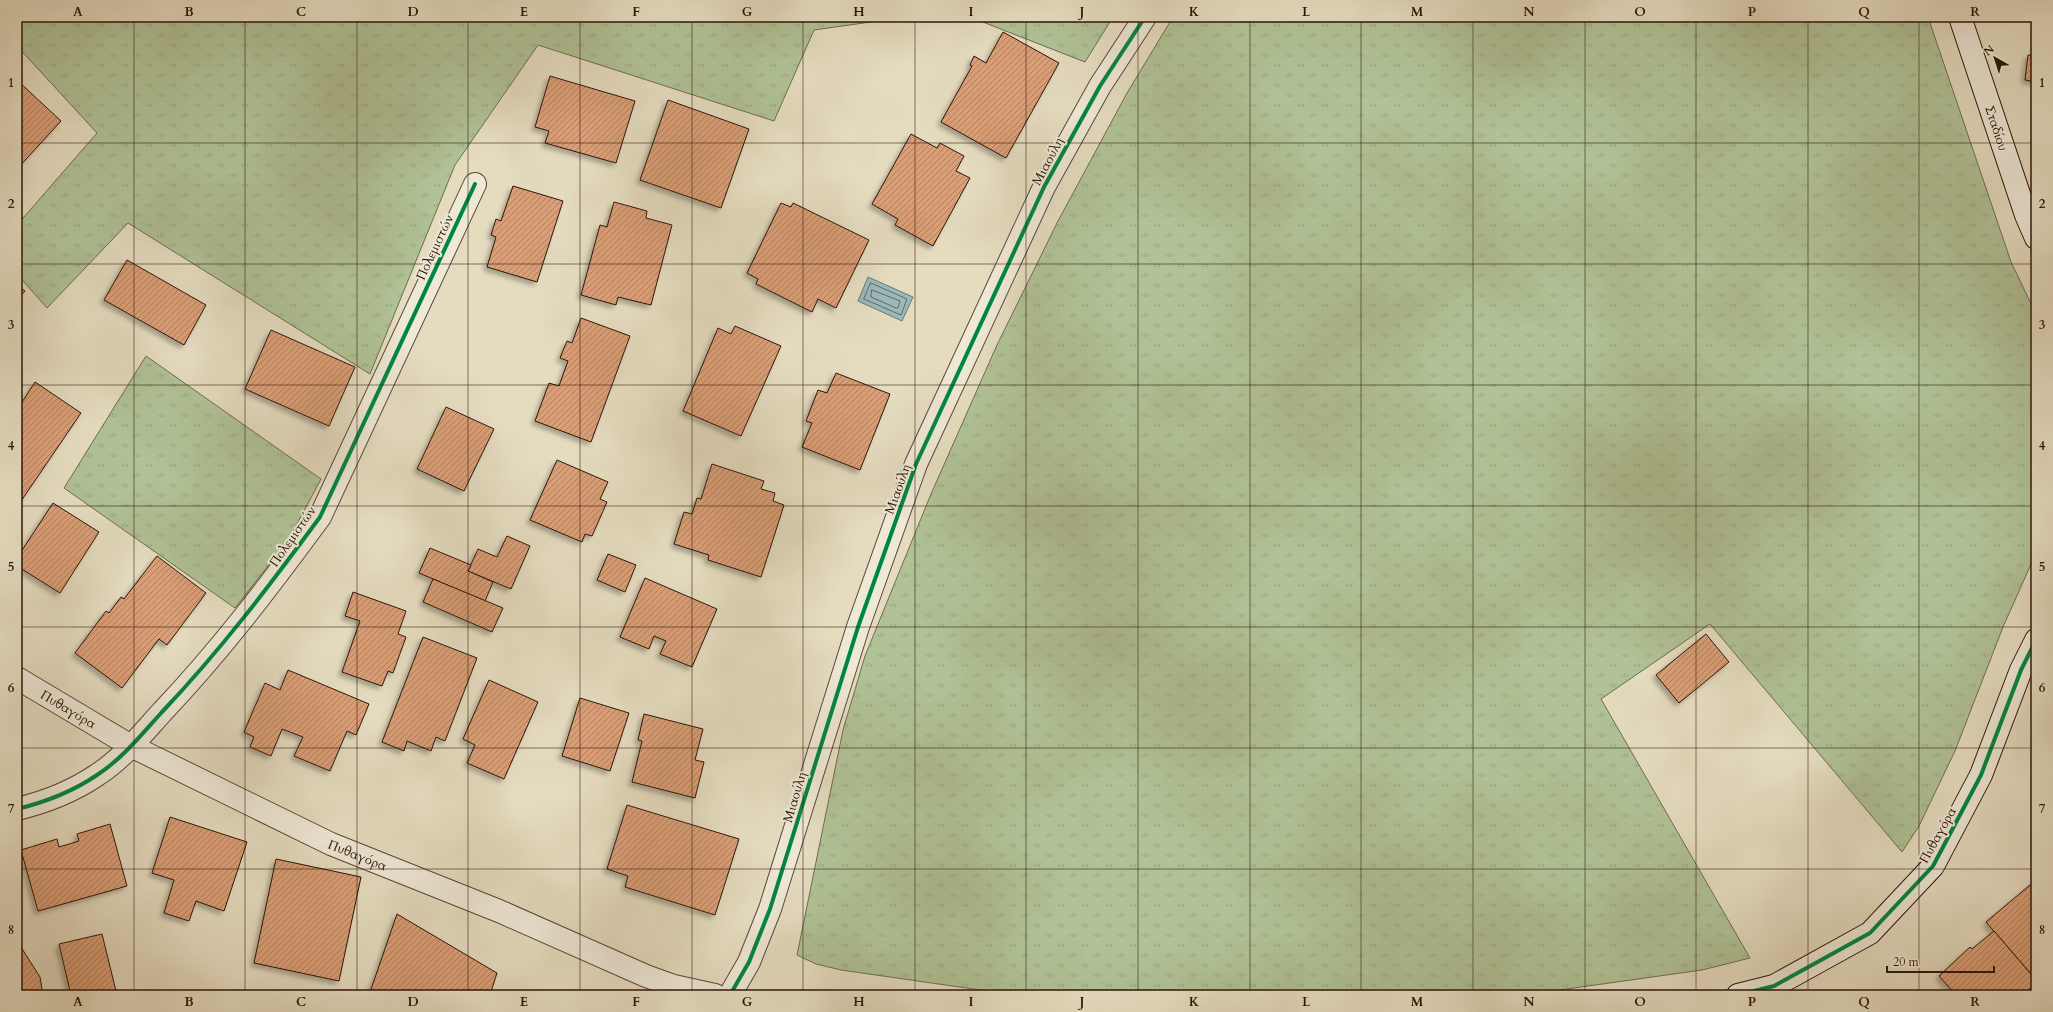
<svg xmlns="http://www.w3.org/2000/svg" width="2053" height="1012" font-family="Cardo,serif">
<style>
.grass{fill:url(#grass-tufts);stroke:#6e6c4e}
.water{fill:#9ab9bc;stroke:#6e7774}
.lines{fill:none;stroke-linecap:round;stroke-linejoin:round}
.shore{stroke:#636762;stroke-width:1}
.building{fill:url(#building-hatch);stroke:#2c1507;filter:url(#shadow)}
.street-casing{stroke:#5a4735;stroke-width:24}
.secondary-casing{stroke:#2c1507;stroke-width:24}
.street{stroke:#eee8d6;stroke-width:22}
.secondary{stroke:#eee8d6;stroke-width:22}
.cycleway-casing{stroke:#eee8d6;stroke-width:6}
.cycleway{stroke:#00873e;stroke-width:4}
.grid{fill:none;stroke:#2c1507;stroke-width:1;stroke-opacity:0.55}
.labels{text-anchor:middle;stroke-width:4;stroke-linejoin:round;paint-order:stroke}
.street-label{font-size:13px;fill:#2c1507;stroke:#eee8d6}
.neatline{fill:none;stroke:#2c1507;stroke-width:1.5}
.grid-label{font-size:13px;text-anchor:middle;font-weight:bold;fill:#2c1507}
</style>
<defs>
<pattern id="grass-tufts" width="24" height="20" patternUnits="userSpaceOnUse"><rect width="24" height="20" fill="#b0c296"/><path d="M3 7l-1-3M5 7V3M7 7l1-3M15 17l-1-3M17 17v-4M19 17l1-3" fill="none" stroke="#98a680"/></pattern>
<pattern id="building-hatch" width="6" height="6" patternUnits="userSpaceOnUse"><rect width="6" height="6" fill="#d99f78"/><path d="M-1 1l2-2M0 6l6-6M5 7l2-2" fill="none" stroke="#b08060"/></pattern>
<filter id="shadow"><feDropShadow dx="-3.5" dy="3.5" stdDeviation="2" flood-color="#0004"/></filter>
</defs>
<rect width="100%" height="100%" fill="#e5dcc0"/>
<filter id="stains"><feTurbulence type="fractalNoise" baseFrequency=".005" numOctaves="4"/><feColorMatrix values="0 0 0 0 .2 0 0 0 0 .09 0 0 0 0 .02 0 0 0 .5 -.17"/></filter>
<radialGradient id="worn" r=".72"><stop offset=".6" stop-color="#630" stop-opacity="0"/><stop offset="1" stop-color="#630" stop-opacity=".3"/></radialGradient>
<g class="grass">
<path d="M17,17h889l-92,13 -40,91 -236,-76 -83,120 -85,209 -242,-151 -81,85 -30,-34v-49l80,-92 -80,-87z"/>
<path d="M970,17h143l-28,45z"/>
<path d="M1173,17h755l83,245 25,52v239l-33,74 -48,124 -36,75 -17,26 -192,-228 -109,75 149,259 -48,12 -178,25h-509l-174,-25 -25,-6 -19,-9 46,-225 22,-74 66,-162 66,-149 61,-124 69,-128z"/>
<path d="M146,356l175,123 -32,60 -54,69 -171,-120z"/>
</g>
<path class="water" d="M868,277l45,20 -11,24 -44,-20z"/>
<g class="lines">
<g class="shore">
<path d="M871,283l36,16 -6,16 -37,-16z"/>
<path d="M872,290l28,11 -2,7h-2l-25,-11z"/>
</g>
</g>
<g class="building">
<path d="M1003,32l56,31 -53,95 -65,-36 31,-56 -2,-1 4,-9 12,7z"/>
<path d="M2028,55h8v27l-11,-2z"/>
<path d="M550,76l85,25 -19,62 -71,-20 4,-12 -14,-4z"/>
<path d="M17,80l44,41 -44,48z"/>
<path d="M668,100l81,29 -28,79 -81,-28z"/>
<path d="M911,134l26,14 3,-5 24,13 -8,15 14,7 -37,68 -38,-21 3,-6 -26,-15z"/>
<path d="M513,186l50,15 -26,81 -50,-15 9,-30 -5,-2 5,-16 5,2z"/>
<path d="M614,202l33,9 -1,7 26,7 -21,80 -33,-8 -2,8 -35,-10 19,-70 7,2z"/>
<path d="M781,203l10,4 2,-4 76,37 -33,68 -18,-9 -6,13 -56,-28 2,-5 -11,-6z"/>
<path d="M127,260l79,45 -22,40 -80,-45z"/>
<path d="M17,285l8,6 -8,9z"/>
<path d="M581,318l49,18 -39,106 -56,-21 14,-38 10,3 9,-25 -8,-3 7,-17 5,2z"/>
<path d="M735,326l46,20 -40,90 -58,-25 35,-83 13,6z"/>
<path d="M271,330l84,37 -26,59 -84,-37z"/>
<path d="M836,373l54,21 -30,76 -58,-23 10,-24 -6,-2 12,-31 9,3z"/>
<path d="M35,382l46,31 -64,94v-97z"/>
<path d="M446,407l48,22 -30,62 -47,-22z"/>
<path d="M557,460l51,22 -8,17 7,3 -15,34 -7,-2 -3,8 -52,-22z"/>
<path d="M712,464l52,17 -3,8 14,4 -2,8 11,4 -23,72 -53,-17 1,-5 -35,-11 10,-32 8,2 5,-16 4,1z"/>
<path d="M53,503l46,29 -39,61 -43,-27v-8z"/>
<path d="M507,536l23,10 -19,43 -43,-18 10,-22 19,8z"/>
<path d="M430,548l41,17 -3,6 25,11 -8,19 -66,-28z"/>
<path d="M608,554l28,11 -11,27 -28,-12z"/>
<path d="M157,556l49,37 -39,52 -8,-6 -37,49 -47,-35 31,-42 3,2 12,-16 3,2z"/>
<path d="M645,578l72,31 -25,58 -32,-13 6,-13 -12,-5 -5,13 -29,-12z"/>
<path d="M433,579l70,29 -11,24 -69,-30z"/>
<path d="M353,592l53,19 -8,23 8,3 -13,36 -5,-2 -6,15 -40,-14 18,-51 -15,-5z"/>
<path d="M1706,634l23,28 -50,41 -23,-28z"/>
<path d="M423,637l54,21 -32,83 -9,-4 -5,14 -24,-10 -3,10 -22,-9z"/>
<path d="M288,670l81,34 -13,31 -9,-4 -17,40 -36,-15 9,-19 -21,-8 -11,27 -21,-9 4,-10 -10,-5 21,-49 15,7z"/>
<path d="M489,680l49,22 -34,77 -37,-16 8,-18 -12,-6z"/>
<path d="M580,698l49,15 -19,58 -48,-15z"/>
<path d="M644,714l59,15 -8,31 9,2 -9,36 -63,-16 10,-41 -4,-1z"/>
<path d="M627,805l112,34 -24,76 -90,-28 3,-11 -21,-7z"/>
<path d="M170,817l77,25 -23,69 -28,-10 -7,20 -25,-8 10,-33 -22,-7z"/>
<path d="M110,824l17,62 -89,25 -17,-61 36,-11 2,8 20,-6 -2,-7z"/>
<path d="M276,859l85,18 -22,104 -85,-18z"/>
<path d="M2036,880v90l-5,4 -45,-52z"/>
<path d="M397,914l100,59 -7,22h-121z"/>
<path d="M1994,931l42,49v3l-14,12h-66l-17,-19 31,-29 2,2z"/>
<path d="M102,934l14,57 -15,4h-30l-12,-51z"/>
<path d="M19,944l21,33 3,18h-26v-50z"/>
</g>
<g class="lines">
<defs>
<g id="street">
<path id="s1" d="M17,678l114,68 200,98 168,67 147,65 28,10 41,9"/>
<path d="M17,809c29,-7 55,-17 80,-34 25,-16 45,-41 65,-63 58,-61 108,-127 158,-195l155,-333"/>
<path d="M730,995l19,-33 21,-53 88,-282 58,-163 128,-277 56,-101 45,-69"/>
</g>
<g id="secondary">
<path id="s2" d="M1960,17l66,198 10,23"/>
<path d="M1738,995l36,-9 96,-53 63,-67 48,-91 40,-105 15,-30"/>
</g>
</defs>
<use href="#street" class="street-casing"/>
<use href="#secondary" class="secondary-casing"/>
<use href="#street" class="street"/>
<use href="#secondary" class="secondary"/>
<defs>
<g id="cycleway">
<path d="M17,809c29,-7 55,-17 80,-34 25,-16 45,-41 65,-63 58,-61 108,-127 158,-195l155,-333"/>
<path d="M730,995l19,-33 21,-53 88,-282 58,-163 128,-277 56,-101 45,-69"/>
<path d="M1738,995l36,-9 96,-53 63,-67 48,-91 40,-105 15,-30"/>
</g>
</defs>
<use href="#cycleway" class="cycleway-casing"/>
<use href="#cycleway" class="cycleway"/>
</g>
<path class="grid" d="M134,17v978M245,17v978M357,17v978M468,17v978M580,17v978M692,17v978M803,17v978M915,17v978M1026,17v978M1138,17v978M1250,17v978M1361,17v978M1473,17v978M1585,17v978M1696,17v978M1808,17v978M1919,17v978M17,143h2019M17,264h2019M17,385h2019M17,506h2019M17,627h2019M17,748h2019M17,869h2019"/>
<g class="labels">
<g class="street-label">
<text dy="5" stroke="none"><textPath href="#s2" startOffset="117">Σταδίου</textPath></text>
<text transform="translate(1047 161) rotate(-62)" y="5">Μιαούλη</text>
<text transform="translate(434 247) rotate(-65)" y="5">Πολεμιστών</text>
<text transform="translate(897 489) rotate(-70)" y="5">Μιαούλη</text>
<text transform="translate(292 536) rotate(-55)" y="5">Πολεμιστών</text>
<text dy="5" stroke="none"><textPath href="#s1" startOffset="60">Πυθαγόρα</textPath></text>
<text transform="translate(794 797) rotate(-73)" y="5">Μιαούλη</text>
<text transform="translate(1937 835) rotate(-61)" y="5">Πυθαγόρα</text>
<text dy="5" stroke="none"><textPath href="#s1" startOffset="384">Πυθαγόρα</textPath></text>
</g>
</g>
<rect width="2053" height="1012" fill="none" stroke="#e5dcc0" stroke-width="44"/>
<g transform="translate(1995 58) rotate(321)" stroke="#eee8d6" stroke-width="3" paint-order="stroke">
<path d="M0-3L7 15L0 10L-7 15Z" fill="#2c1507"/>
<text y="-6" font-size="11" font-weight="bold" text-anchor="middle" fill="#2c1507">N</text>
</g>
<path d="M1887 966v6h107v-6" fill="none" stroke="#2c1507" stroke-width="2"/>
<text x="1893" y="966" font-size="12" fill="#2c1507" stroke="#eee8d6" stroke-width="3" paint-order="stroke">20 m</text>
<rect x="22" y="22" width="2009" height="968" class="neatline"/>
<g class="grid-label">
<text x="78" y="16">A</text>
<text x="189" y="16">B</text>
<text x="301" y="16">C</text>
<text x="413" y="16">D</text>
<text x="524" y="16">E</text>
<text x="636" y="16">F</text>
<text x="747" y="16">G</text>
<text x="859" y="16">H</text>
<text x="971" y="16">I</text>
<text x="1082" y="16">J</text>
<text x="1194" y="16">K</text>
<text x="1306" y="16">L</text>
<text x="1417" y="16">M</text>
<text x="1529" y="16">N</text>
<text x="1640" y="16">O</text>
<text x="1752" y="16">P</text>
<text x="1864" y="16">Q</text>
<text x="1975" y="16">R</text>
<text x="11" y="87">1</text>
<text x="2042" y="87">1</text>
<text x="11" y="208">2</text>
<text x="2042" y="208">2</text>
<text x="11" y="329">3</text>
<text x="2042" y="329">3</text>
<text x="11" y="450">4</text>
<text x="2042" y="450">4</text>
<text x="11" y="571">5</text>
<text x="2042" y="571">5</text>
<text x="11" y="692">6</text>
<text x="2042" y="692">6</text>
<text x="11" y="813">7</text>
<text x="2042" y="813">7</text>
<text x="11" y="934">8</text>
<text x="2042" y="934">8</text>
<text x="78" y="1006">A</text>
<text x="189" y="1006">B</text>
<text x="301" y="1006">C</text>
<text x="413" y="1006">D</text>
<text x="524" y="1006">E</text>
<text x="636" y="1006">F</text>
<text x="747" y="1006">G</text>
<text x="859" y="1006">H</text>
<text x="971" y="1006">I</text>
<text x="1082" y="1006">J</text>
<text x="1194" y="1006">K</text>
<text x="1306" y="1006">L</text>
<text x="1417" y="1006">M</text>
<text x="1529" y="1006">N</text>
<text x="1640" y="1006">O</text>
<text x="1752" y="1006">P</text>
<text x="1864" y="1006">Q</text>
<text x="1975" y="1006">R</text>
</g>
<rect width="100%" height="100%" filter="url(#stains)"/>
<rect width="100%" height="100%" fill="url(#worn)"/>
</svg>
